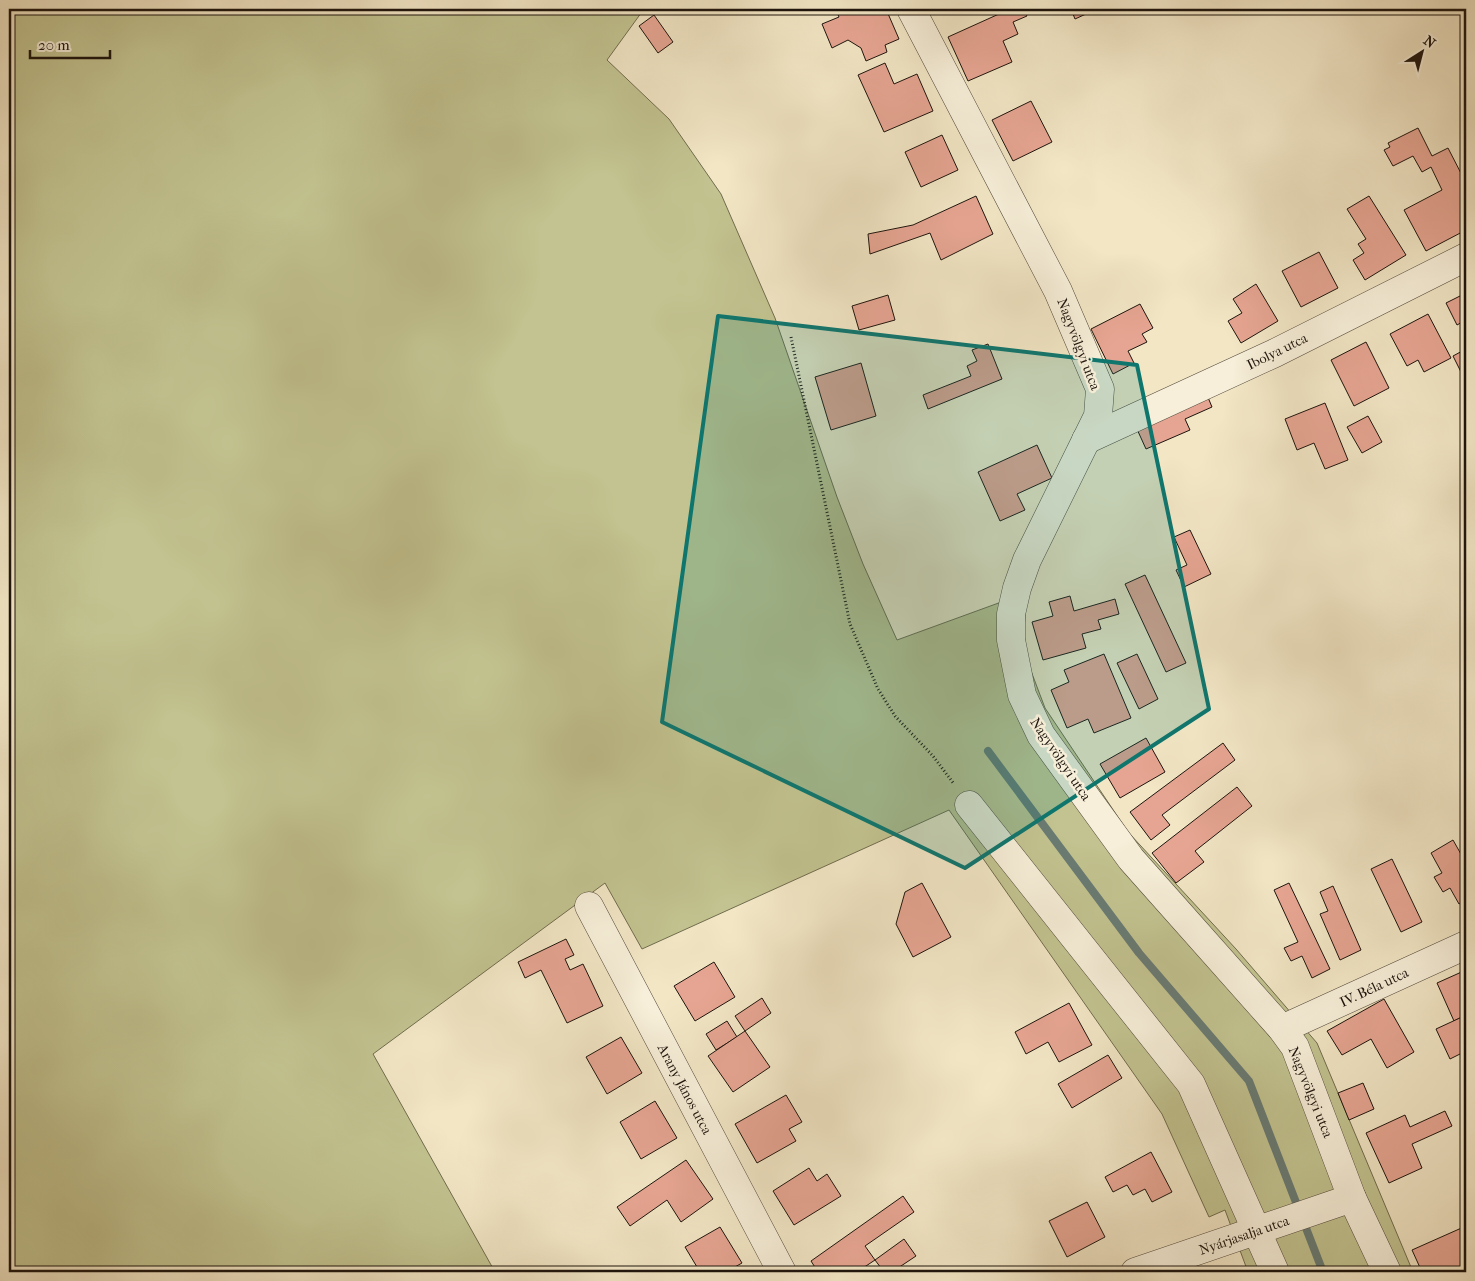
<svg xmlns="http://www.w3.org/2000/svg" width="1475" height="1281" font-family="'IM FELL French Canon',serif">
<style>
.green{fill:#c2c390;stroke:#706c4e}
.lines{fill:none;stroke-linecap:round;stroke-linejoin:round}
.stream{stroke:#697b73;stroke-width:8}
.building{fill:#e6a592;stroke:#1d140d}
.minor-casing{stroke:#52483b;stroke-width:29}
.path{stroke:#1d140d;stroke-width:3;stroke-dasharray:1 2.5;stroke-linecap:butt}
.minor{stroke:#f7efd9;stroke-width:28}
.marked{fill:#0f766e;fill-opacity:0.2;stroke:#0f766e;stroke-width:4;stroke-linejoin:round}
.labels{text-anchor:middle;stroke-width:5;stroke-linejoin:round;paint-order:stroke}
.street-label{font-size:14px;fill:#1d140d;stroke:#f7efd9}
</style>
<rect width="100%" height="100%" fill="#f2e6c5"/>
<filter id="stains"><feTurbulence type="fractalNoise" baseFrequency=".004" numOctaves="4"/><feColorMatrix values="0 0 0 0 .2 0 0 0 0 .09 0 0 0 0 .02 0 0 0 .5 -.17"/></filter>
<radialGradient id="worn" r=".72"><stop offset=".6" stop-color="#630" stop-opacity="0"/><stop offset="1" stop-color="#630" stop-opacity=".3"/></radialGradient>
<path class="green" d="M9,9h635l-37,51 62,59 52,75 54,124 62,179 26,67 34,76 129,-47 -2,41 4,29 17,45 83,124 108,117 81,94 96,229h-165l-23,-62 -16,7 -47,-103 -213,-304 -307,139 -37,-66 -232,171 122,218h-486z"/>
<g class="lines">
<path class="stream" d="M988,751l151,202 110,128 74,191"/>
</g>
<g class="building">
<path d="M886,9l13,30 -14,6 2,7 -21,9 -5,-13 -13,-8 -16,8 -10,-24 17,-7 -3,-7z"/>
<path d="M1010,9h13l4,7 -14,6 5,12 -15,7 9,21 -44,19 -20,-44z"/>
<path d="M1071,9h26l-22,10z"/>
<path d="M654,15l19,27 -15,11 -19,-27z"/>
<path d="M885,63l9,21 23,-10 16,37 -49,21 -26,-57z"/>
<path d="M1031,101l21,41 -39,19 -21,-41z"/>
<path d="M1418,128l14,28 16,-8 18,35v32l-5,3 5,12 -40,21 -22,-41 38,-20 -11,-23 -9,5 -9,-16 -20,10 -9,-16 6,-3 -2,-4z"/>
<path d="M942,135l16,35 -37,17 -16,-35z"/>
<path d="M976,196l17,38 -52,26 -11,-27 -60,21 -2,-20 45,-9z"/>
<path d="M1369,196l37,59 -41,25 -12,-20 11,-7 -6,-9 8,-5 -19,-30z"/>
<path d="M1319,252l19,36 -37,19 -19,-36z"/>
<path d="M1256,284l22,37 -37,22 -13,-22 14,-8 -9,-14z"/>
<path d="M1466,293v27l-9,5 -11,-22z"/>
<path d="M888,295l7,25 -36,10 -7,-24z"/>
<path d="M1140,304l13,24 -11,6 5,8 -19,9 6,12 -21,11 -22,-45z"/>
<path d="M1428,314l23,44 -27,14 -6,-12 -11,6 -17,-32z"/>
<path d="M1366,342l23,46 -35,18 -23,-46z"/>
<path d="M988,344l14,35 -74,30 -5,-14 48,-19 -4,-10 10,-5 -5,-11z"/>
<path d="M1466,349v33l-13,-26z"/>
<path d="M861,363l15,53 -45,14 -16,-53z"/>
<path d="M1207,395l5,12 -27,12 5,11 -44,19 -10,-22z"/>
<path d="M1325,403l23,57 -23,9 -11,-26 -17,7 -12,-31z"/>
<path d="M1368,416l14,26 -20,11 -15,-26z"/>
<path d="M1037,445l15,33 -35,16 8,16 -25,11 -22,-49z"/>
<path d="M1190,530l21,44 -27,13 -8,-17 11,-5 -13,-28z"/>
<path d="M1145,575l41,88 -20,9 -41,-88z"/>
<path d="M1070,596l4,15 41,-12 4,15 -21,6 3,9 -19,5 4,14 -43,12 -11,-38 21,-6 -4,-14z"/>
<path d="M1104,654l27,64 -37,15 -6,-14 -21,9 -16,-38 18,-8 -5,-12z"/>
<path d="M1137,654l21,45 -19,10 -22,-46z"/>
<path d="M1146,738l19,34 -45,26 -20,-34z"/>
<path d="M1223,743l12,17 -73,55 8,10 -19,15 -21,-28z"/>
<path d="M1237,787l15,19 -57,45 9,11 -28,21 -24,-30z"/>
<path d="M1453,840l13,23v37l-7,4 -9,-16 -7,4 -9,-15 8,-4 -11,-20z"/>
<path d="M1392,859l30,63 -21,10 -30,-63z"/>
<path d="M922,883l29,54 -38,20 -17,-33 9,-32z"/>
<path d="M1289,883l41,86 -18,9 -10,-22 -11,5 -7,-13 14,-6 -24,-52z"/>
<path d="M1333,886l28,64 -21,10 -20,-46 8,-3 -8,-19z"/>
<path d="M566,939l8,16 -9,4 5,11 13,-6 20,42 -36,17 -26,-53 -16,8 -7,-16z"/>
<path d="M714,962l21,35 -40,24 -21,-35z"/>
<path d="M1466,970v45l-12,6 -17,-38z"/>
<path d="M762,998l9,15 -26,18 -10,-15z"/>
<path d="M1384,999l30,53 -27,16 -16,-29 -29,16 -15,-24z"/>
<path d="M1069,1003l23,42 -33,17 -11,-20 -22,12 -11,-22z"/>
<path d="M1462,1017l4,8v26l-16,8 -14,-30z"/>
<path d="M727,1021l10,16 -21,13 -10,-16z"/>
<path d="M745,1031l25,36 -37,25 -25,-36z"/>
<path d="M621,1037l21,36 -35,21 -21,-37z"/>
<path d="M1108,1055l14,23 -50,30 -14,-24z"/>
<path d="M1363,1083l11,26 -25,11 -11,-27z"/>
<path d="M786,1095l16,27 -13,7 7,12 -39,22 -22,-39z"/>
<path d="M655,1101l22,37 -36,21 -21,-37z"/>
<path d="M1445,1111l7,15 -40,18 10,24 -33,15 -23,-50 39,-18 5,12z"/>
<path d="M1151,1152l21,40 -20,10 -7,-13 -12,6 -6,-10 -14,7 -8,-15z"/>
<path d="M686,1160l27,39 -32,23 -14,-22 -37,26 -13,-19z"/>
<path d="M809,1168l8,13 10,-7 14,22 -47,29 -21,-34z"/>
<path d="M903,1196l11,16 -49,34 10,14 -18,12h-39l-7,-11z"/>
<path d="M1087,1202l18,35 -38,20 -18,-36z"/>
<path d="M1466,1226v42l-10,4h-34l-10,-22z"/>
<path d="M720,1227l22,36 -16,9h-26l-15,-25z"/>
<path d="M904,1239l12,17 -24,16h-8l-9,-12z"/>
</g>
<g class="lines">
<defs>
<g id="minor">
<path d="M911,9l147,282 42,98 -2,27 -71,144 -10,28 -6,26v26l11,55 19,40 90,124 151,170 13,18 57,151 35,74"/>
<path d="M1086,440l189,-87 191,-96"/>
<path d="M969,805l222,279 84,188"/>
<path d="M589,906l193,366"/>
<path d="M1282,1029l184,-84"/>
<path d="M1135,1272l217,-74"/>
</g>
</defs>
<use href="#minor" class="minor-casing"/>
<path class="path" d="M791,337l59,287 28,65 17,27 38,40 21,28"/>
<use href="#minor" class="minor"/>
</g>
<path class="marked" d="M718,316l419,49 72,344 -244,159 -303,-146z"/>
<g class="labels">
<g class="street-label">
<text transform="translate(1079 344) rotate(69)" y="5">Nagyvölgyi utca</text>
<text transform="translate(1277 351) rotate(-26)" y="5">Ibolya utca</text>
<text transform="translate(1061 759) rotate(56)" y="5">Nagyvölgyi utca</text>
<text transform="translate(1374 987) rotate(-25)" y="5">IV. Béla utca</text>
<text transform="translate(685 1089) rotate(62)" y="5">Arany János utca</text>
<text transform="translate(1311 1092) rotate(68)" y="5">Nagyvölgyi utca</text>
<text transform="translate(1244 1235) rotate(-19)" y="5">Nyárjasalja utca</text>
</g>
</g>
<rect width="1475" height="1281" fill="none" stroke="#f2e6c5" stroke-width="30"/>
<rect x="10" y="10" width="1455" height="1261" fill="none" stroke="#1d140d" stroke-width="2.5"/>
<rect x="15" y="15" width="1445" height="1251" fill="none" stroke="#1d140d"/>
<g transform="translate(1422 52) rotate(36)" stroke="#f7efd9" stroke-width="4" paint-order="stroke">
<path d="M0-4L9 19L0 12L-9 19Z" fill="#1d140d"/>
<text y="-8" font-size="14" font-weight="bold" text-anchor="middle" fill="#1d140d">N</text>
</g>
<path d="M30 50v8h80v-8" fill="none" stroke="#1d140d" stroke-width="2.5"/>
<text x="38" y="50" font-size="15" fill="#1d140d" stroke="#f7efd9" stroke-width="4" paint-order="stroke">20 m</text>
<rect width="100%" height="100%" filter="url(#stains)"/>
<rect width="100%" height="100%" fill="url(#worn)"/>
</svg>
